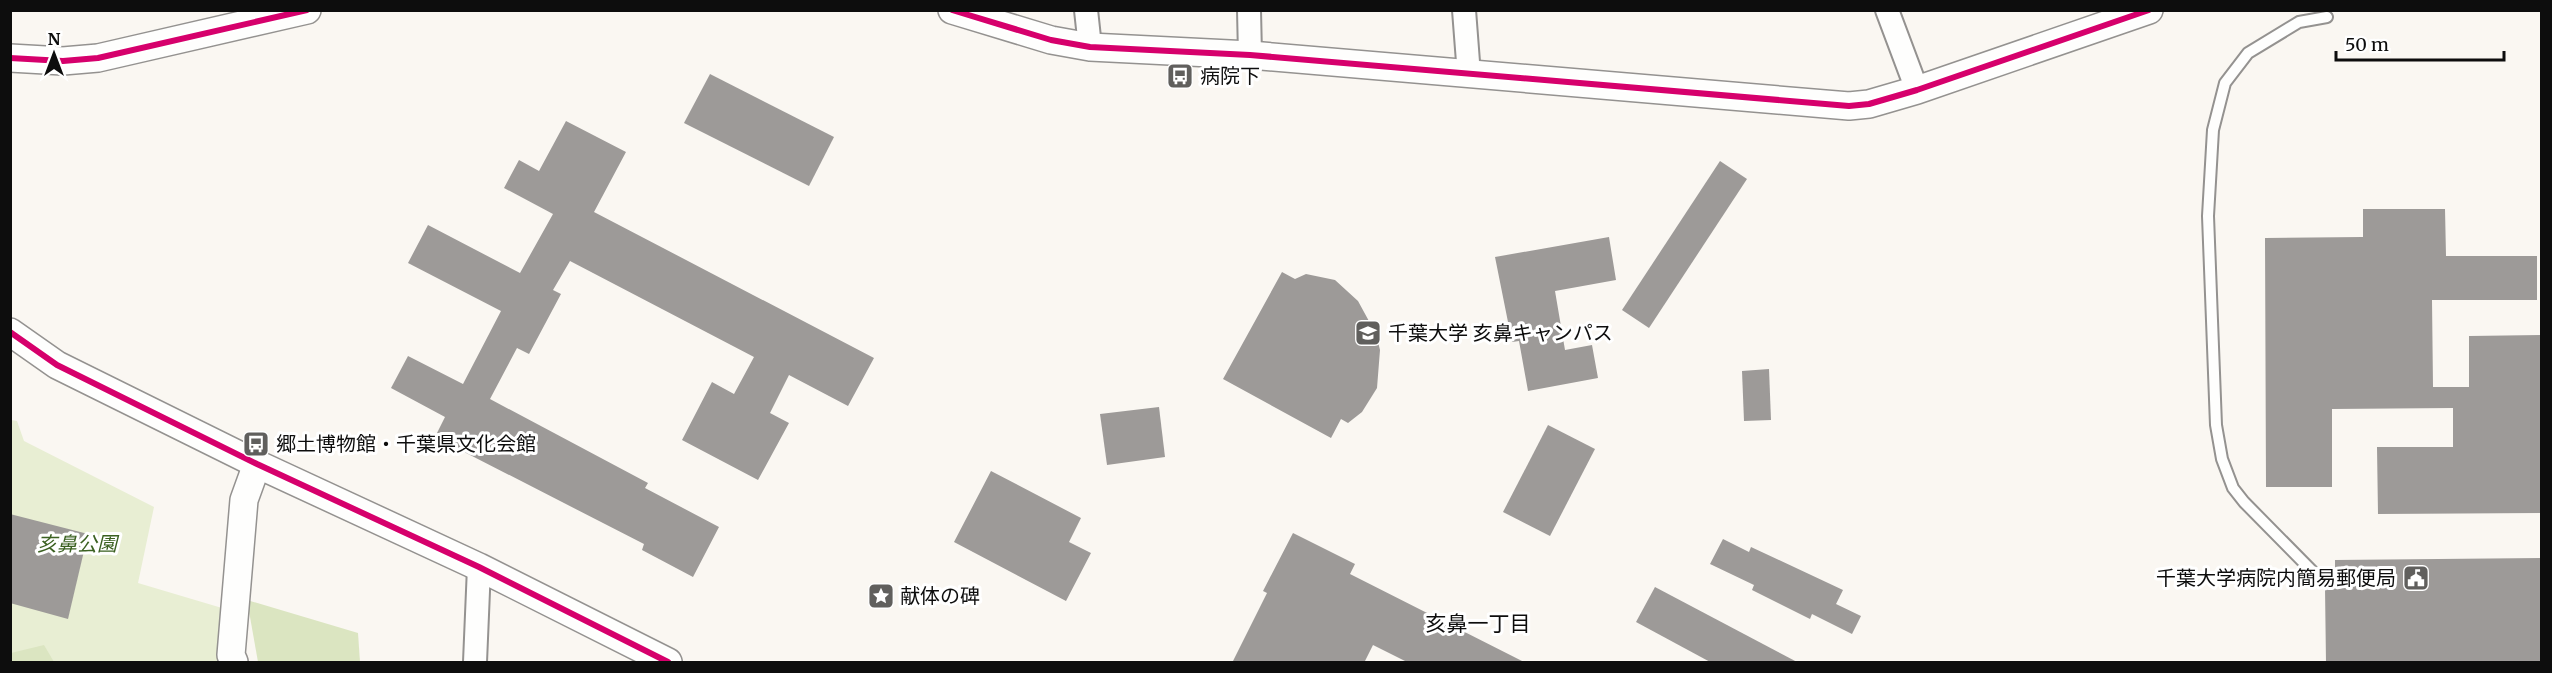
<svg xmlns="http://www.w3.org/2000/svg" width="2552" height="673" font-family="Merriweather,'Noto Sans JP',serif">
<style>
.green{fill:#e8eed3}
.forest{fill:#dbe5c1}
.building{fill:#9d9a98}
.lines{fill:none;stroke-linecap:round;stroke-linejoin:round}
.service-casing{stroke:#949290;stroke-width:14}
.minor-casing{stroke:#949290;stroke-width:26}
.tertiary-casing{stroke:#949290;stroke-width:30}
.service{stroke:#fefefd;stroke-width:10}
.minor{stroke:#fefefd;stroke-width:22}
.tertiary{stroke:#fefefd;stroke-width:27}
.cycleway-casing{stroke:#fff;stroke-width:10}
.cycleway{stroke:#d6006c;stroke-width:6}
.labels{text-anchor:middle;stroke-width:6;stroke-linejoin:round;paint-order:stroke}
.poi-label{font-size:20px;fill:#0d0d0d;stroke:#fff;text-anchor:start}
.park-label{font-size:20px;font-style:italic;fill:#3b6121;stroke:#fff}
.neighbourhood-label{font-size:21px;fill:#0d0d0d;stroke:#fff}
</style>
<rect width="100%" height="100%" fill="#faf7f2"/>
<path class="green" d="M11,420l6,1 7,20 130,66 -16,76 84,25 -4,54h-207z"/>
<g class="forest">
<path d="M247,600l111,33 2,29h-102z"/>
<path d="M44,645l10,17h-43v-9z"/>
</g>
<g class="building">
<path d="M710,74l124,63 -25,49 -125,-63z"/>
<path d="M566,121l60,31 -32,60 280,146 -26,48 -59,-31 -19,38 19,10 -31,57 -76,-40 30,-58 22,12 20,-37 -184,-96 -17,29 8,4 -32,60 -12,-6 -27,51 158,84 -3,5 74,39 -26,50 -51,-27 2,-6 -209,-107 10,-20 -54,-29 17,-32 55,28 38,-73 -93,-48 20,-38 92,48 33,-59 -49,-26 15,-28 20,11z"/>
<path d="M1720,161l27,18 -98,149 -27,-18z"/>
<path d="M2363,209h82l1,47h91v44h-105l1,87h36v-51l72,-1v178l-163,1 -1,-67h76v-39l-121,1v78h-66l-1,-249 98,-1z"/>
<path d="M1609,237l7,43 -61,11 10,59 27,-5 6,33 -70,13 -9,-50 -7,1 -17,-85z"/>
<path d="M1282,272l13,7 11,-5 29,6 23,21 18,33 4,16 -3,38 -15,24 -14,11 -7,-4 -10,19 -108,-59z"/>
<path d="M1769,369l2,51 -27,1 -2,-50z"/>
<path d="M1159,407l6,50 -58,8 -7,-51z"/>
<path d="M1548,425l47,24 -45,87 -47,-24z"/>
<path d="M991,471l90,47 -12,24 22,11 -25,48 -112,-59z"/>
<path d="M10,514l78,20 -20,85 -58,-16z"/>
<path d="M1293,533l62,31 -5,10 176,89h-117l-36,-18 -9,18h-132l35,-70 -4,-2z"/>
<path d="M1723,539l26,13 2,-5 92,43 -7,14 25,12 -9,18 -40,-20 -2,5 -58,-29 2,-5 -44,-21z"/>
<path d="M2541,558v105h-215l-1,-75h10v-28z"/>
<path d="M1655,587l144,76h-87l-76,-41z"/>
</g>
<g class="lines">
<defs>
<path id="service" d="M2317,576l-73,-74 -11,-14 -11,-29 -6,-34 -8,-209 5,-86 12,-47 23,-30 51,-31 28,-5"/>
<g id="minor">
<path d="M1086,10l4,37"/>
<path d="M1249,10l1,45"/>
<path d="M1464,10l5,65"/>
<path d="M1887,10l30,80"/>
<path d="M475,662l4,-95"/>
</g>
<g id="tertiary">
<path d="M952,10l99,30 39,7 160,8 599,51 20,-2 48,-14 232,-80"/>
<path d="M10,58l53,3 35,-3 209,-48"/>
<path d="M10,332l47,33 200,99 222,103 189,95"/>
<path d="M234,662l-3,-7 13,-155 13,-36"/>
</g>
</defs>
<use href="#service" class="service-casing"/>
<use href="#minor" class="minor-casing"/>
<use href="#tertiary" class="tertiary-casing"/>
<use href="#service" class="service"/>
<use href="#minor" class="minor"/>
<use href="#tertiary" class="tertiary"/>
<defs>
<g id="cycleway">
<path d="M952,10l99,30 39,7 160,8 599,51 20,-2 48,-14 232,-80"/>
<path d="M10,58l53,3 35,-3 209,-48"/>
<path d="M10,332l47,33 200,99 222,103 189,95"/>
</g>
</defs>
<use href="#cycleway" class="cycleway-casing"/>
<use href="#cycleway" class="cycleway"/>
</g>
<defs>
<symbol id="bus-square" viewBox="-11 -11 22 22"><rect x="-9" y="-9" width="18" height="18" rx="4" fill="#605f5d" stroke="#fff"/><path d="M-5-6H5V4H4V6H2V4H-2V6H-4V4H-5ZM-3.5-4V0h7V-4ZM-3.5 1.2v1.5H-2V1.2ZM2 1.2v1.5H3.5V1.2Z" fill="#fff"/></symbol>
<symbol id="university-square" viewBox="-11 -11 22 22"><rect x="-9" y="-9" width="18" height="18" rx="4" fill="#605f5d" stroke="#fff"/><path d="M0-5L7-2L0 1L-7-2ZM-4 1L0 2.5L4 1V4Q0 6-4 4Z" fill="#fff"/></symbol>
<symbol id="civic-square" viewBox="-11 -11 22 22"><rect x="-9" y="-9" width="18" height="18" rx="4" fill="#605f5d" stroke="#fff"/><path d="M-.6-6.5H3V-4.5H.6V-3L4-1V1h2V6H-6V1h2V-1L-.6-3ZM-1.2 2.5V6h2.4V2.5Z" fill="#fff"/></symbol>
<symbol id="sight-square" viewBox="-11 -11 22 22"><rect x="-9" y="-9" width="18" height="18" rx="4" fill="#605f5d" stroke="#fff"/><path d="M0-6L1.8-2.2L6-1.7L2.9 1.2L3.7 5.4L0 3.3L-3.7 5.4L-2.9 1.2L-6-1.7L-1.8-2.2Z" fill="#fff"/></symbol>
</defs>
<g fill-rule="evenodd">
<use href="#bus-square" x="1165" y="61" width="30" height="30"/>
<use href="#university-square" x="1353" y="318" width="30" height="30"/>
<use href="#bus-square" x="241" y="429" width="30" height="30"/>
<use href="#civic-square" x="2401" y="563" width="30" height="30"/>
<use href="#sight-square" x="866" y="581" width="30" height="30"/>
</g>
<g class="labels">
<g class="poi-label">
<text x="1200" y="83">病院下</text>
<text x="1388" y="340">千葉大学 亥鼻キャンパス</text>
<text x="276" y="451">郷土博物館・千葉県文化会館</text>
<text x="2396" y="585" text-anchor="end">千葉大学病院内簡易郵便局</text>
<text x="900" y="603">献体の碑</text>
</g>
<g class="park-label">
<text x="77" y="551">亥鼻公園</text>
</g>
<g class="neighbourhood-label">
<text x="1478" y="631">亥鼻一丁目</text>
</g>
</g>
<rect width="2552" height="673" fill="none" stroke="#0d0d0d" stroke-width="24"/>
<g transform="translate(54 54)" stroke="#ffffff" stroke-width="4.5" paint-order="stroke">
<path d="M0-4.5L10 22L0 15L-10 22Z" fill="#0d0d0d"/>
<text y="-9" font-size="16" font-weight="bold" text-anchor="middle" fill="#0d0d0d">N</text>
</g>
<path d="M2336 51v9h168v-9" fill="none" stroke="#0d0d0d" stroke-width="3"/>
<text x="2345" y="51" font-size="18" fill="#0d0d0d" stroke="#ffffff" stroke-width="4.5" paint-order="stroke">50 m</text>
</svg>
